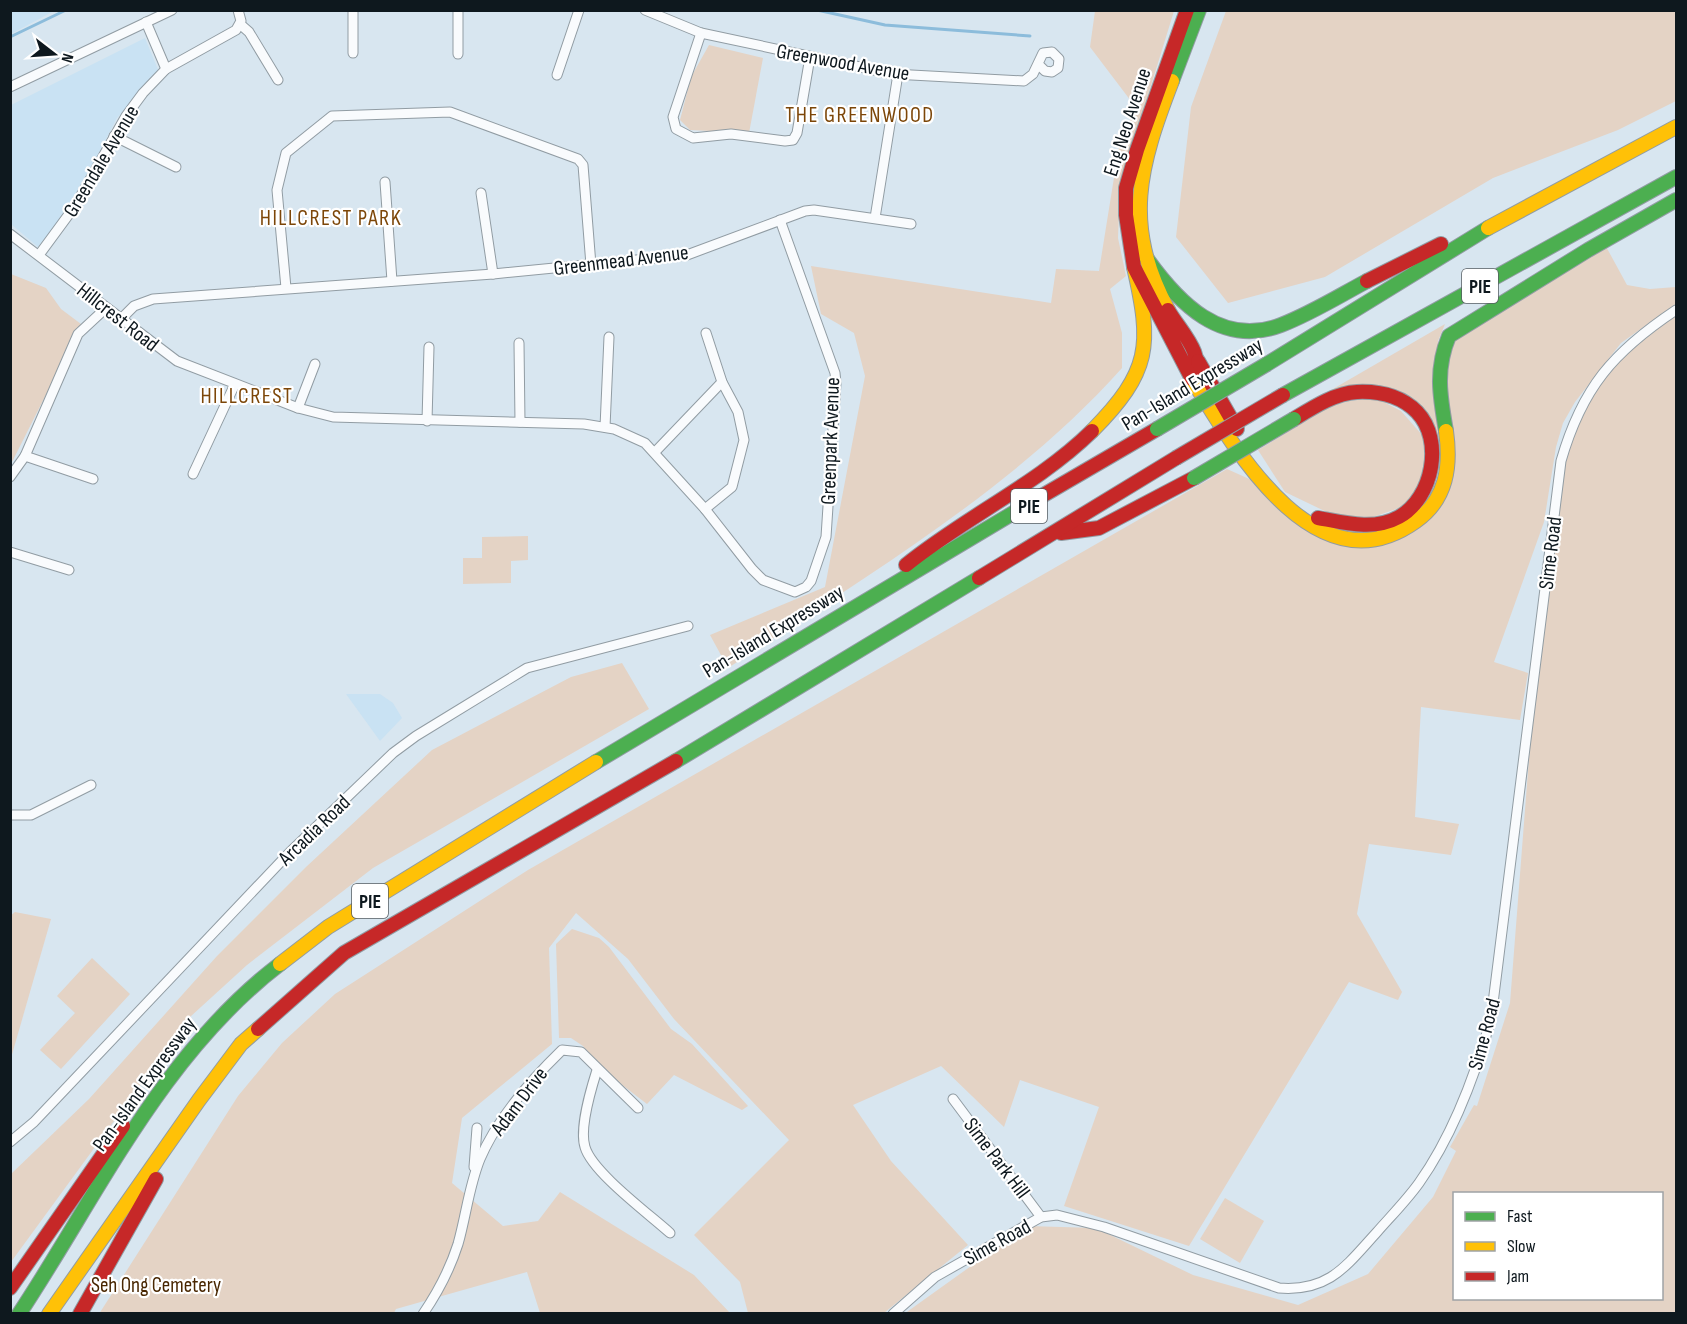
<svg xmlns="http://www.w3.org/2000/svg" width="1687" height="1324" font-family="'Sofia Sans Condensed',sans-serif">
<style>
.built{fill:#c9e2f3}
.green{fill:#e4d3c5;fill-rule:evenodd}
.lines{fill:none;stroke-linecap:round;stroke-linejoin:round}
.stream{stroke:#8cbcdb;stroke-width:3}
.street-casing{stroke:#919ca3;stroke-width:11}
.fast-casing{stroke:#919ca3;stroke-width:16}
.slow-casing{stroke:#919ca3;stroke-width:16}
.jam-casing{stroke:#919ca3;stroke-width:16}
.street{stroke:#f9fbfd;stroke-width:9}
.fast{stroke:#4caf50;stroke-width:14}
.slow{stroke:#ffc107;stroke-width:14}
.jam{stroke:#c62828;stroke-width:14}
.fast-bridge-casing{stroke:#919ca3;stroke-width:16;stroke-linecap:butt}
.jam-bridge-casing{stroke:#919ca3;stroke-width:16;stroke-linecap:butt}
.fast-bridge{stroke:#4caf50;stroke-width:14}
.jam-bridge{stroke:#c62828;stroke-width:14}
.labels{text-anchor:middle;stroke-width:4.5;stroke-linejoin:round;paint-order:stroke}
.shield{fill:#fff;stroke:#565d62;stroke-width:1.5}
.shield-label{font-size:20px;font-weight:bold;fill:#0e181e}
.street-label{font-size:21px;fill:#0e181e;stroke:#fff}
.park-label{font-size:21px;fill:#482601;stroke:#fff}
.neighbourhood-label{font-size:22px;letter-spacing:1.5px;fill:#7c4608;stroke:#fff}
</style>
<rect width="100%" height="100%" fill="#d8e6f0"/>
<g class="built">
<path d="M11,10h43v1l-43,23z"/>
<path d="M145,38l14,34 -42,46 -46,88 -33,41 -27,-23v-119z"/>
<path d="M346,694h34l13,9 9,15 -22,23z"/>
</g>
<g class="green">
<path d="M1095,11h79l-54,175 -2,52 8,38 -16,13 12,44v35c-110,123 -258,209 -394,300l-18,-33 115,-48 40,-211 -11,-43 -33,-19 -10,-48 240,37 5,-34 43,2 22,-137 16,-25 -47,-62z"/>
<path d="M1226,11h450v90l-58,29 -125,48 -168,99 -97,26 -52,-66 15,-130z"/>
<path d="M709,45l54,13 -14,75 -59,-3 -10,-10 11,-43z"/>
<path d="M1603,241l24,44 23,4 26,-2v17l-55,39 -46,59 -12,21 -7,24 -12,75 -50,140 34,11 -8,47 -99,-13 -6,110 44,7 -8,31 -82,-11 -12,70 45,78 -4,8 -49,-18 -160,264 -125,-40 35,-99 -79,-27 -16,47 -63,-61 -88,39 38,56 77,84 -84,68h-136l-8,-31 -46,-47 95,-95 -115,-121 -46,-60 -52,-46 -27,35 3,96 -90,74 -10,65 51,43 35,-5 22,-29 134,83 36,38h-190l-13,-41 -131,37 -2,4 -295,1 139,-218 44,-53 53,-49 193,-124 699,-401 29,13 25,29 98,27 63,-62 -6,-125z"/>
<path d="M11,274l35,14 15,21 24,18 -15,20 -59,117z"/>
<path d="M1676,315v998l-772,1 123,-88 69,2 97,47 105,30 70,-31 65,-77 23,-46 -6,-4 24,-42 3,1 33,-103 23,-296 33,-259 17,-40 27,-38 17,-18zM1454,1194h208v104h-208z"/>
<path d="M1445,324l-7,17 2,98 -22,-31 -92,-15z"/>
<path d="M1376,398l25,13 22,25 3,35 -18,34 -35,12 -38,-1 -50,-24 -27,-42 70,-43 21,-6z"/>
<path d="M528,536v24l-17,1v22l-48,1v-26h19v-21z"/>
<path d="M622,663l27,46 -276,159 -126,97 -57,52 -179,245v-88l78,-75 128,-143 89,-89 126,-117 139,-73z"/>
<path d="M15,912l36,7 -40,139 -1,-142z"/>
<path d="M572,929l27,9 10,9 62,82 21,15 56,62 -6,4 -68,-35 -27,29 -47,-36 -17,-22 -12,-8h-12l-3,-94z"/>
<path d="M92,958l38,36 -69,75 -21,-19 35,-37 -18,-17z"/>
<path d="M1225,1198l39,23 -24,42 -40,-24z"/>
</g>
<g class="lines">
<g class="stream">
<path d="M817,10l68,15 145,11"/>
<path d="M10,37l56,-27"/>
</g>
<defs>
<g id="street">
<path d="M353,10v43"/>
<path d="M645,10l56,23 192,41 131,7 9,-7 10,-21 9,-1 7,7 -1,9 -6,4 -7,-1 -6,-6"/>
<path d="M146,22l20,47"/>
<path d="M241,25l8,7 29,48"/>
<path d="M701,33l-28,84 3,12 17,9 38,-4 54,7 8,-1 4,-7 13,-76"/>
<path d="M458,54v-44"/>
<path d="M557,75l22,-65"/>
<path d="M10,87l162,-77"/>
<path d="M114,136l62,31"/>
<path d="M385,182l7,99"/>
<path d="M481,193l12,81"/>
<path d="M875,218l23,-144"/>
<path d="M10,234l167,127 121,47 35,9 251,7 30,5 31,14 60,66 47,60 11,11 32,12 11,-5 5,-6 15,-44 10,-154 -1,-10 -55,-153"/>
<path d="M39,255l36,-49 51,-90 17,-23 23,-24 70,-39 5,-9 -3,-11"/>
<path d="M286,288l-9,-98 9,-37 46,-37 118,-4 128,47 5,6 8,100"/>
<path d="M121,319l13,-13 19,-7 340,-25 194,-19 118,-44 9,-1 97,14"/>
<path d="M519,343l1,79"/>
<path d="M298,408l17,-44"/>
<path d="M427,421l2,-74"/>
<path d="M605,427l4,-90"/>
<path d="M655,452l67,-70"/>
<path d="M25,456l68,23"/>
<path d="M193,474l42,-90"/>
<path d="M10,477l15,-21 53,-122 28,-26"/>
<path d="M705,509l27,-22 12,-47 -6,-28 -16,-30 -16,-49"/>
<path d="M10,552l59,18"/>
<path d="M10,815h21l60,-30"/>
<path d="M597,1070c-6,19 -18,58 -12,77 7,25 64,67 85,86"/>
<path d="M953,1099l88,118"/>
<path d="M10,1142l24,-20 256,-270 103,-99 23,-17 111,-68 161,-42"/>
<path d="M474,1167l3,-39"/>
<path d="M423,1314c15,-22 27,-45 35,-70 8,-28 11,-58 22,-85 18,-42 50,-78 82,-109l19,2 57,56"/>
<path d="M893,1314l42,-37 106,-60 16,-2 47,12 175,61c50,4 67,-22 98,-56 14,-16 29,-31 42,-49 34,-48 56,-107 72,-164l70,-558c21,-73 52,-109 115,-151"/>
</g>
<g id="fast">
<path d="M1172,81l27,-71"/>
<path d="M1147,259c31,43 74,89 134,66 29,-11 58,-29 86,-44"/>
<path d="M1267,364l221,-136"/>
<path d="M1283,395l393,-218"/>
<path d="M1446,431c-6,-34 -11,-62 3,-95l139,-86 88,-50"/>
<path d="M676,761l303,-183"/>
<path d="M596,762l439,-262"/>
<path d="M19,1314c80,-121 143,-260 261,-350"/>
</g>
<g id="slow">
<path d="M1488,228l188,-101"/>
<path d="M1168,310c-46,-86 -29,-143 4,-229"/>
<path d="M1192,379c43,71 125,213 224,142 31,-22 35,-55 30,-90"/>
<path d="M1092,431c59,-60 60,-85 42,-164"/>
<path d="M280,964l48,-37 268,-165"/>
<path d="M49,1314l150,-214 42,-56 17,-15"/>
</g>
<g id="jam">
<path d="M1367,281l74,-37"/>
<path d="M1168,310c11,20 40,46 24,69l-58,-112 -8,-52v-27l11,-38 50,-140"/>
<path d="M1198,361l39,68"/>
<path d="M1294,419c18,-11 41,-26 63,-27 22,-1 44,4 60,20 27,28 16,86 -18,105 -25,14 -54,6 -81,1"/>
<path d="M1035,500l122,-71"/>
<path d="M1061,533l38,-5 95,-50"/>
<path d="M906,565c59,-48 132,-81 186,-134"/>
<path d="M979,578l197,-120"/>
<path d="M258,1029l86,-76 332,-192"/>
<path d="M10,1288l113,-162"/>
<path d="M80,1314l76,-135"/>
</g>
</defs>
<use href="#street" class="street-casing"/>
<use href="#fast" class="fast-casing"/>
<use href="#slow" class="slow-casing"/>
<use href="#jam" class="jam-casing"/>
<use href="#street" class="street"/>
<use href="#fast" class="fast"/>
<use href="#slow" class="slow"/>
<use href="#jam" class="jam"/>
<defs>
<g id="fast-bridge">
<path d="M1157,429l110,-65"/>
<path d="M1194,478l100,-59"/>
</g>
<path id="jam-bridge" d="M1176,458l107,-63"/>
</defs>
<use href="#fast-bridge" class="fast-bridge-casing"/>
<use href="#jam-bridge" class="jam-bridge-casing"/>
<use href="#fast-bridge" class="fast-bridge"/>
<use href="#jam-bridge" class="jam-bridge"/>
</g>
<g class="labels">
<g class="shield">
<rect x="1462" y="269" width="36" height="34" rx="4.5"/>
<rect x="1011" y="489" width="36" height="34" rx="4.5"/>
<rect x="352" y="884" width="36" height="34" rx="4.5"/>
</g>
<g class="shield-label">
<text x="1480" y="293">PIE</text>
<text x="1029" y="513">PIE</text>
<text x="370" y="908">PIE</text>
</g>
<g class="street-label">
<text transform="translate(843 62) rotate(10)" y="7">Greenwood Avenue</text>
<text transform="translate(1127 122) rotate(-72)" y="7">Eng Neo Avenue</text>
<text transform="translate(101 161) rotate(-59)" y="7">Greendale Avenue</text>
<text transform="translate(621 260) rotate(-7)" y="7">Greenmead Avenue</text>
<text transform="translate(118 317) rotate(38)" y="7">Hillcrest Road</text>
<text transform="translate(1192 384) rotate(-31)" y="7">Pan-Island Expressway</text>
<text transform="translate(830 441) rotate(-88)" y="7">Greenpark Avenue</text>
<text transform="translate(1550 553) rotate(-83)" y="7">Sime Road</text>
<text transform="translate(773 631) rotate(-31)" y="7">Pan-Island Expressway</text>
<text transform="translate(314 830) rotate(-44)" y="7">Arcadia Road</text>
<text transform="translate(1484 1034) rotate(-75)" y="7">Sime Road</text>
<text transform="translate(144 1084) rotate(-54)" y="7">Pan-Island Expressway</text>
<text transform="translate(519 1101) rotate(-53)" y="7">Adam Drive</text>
<text transform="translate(997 1158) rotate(53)" y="7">Sime Park Hill</text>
<text transform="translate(997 1242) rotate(-29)" y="7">Sime Road</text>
</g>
<g class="park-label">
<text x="156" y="1292">Seh Ong Cemetery</text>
</g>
<g class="neighbourhood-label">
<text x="860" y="122">THE GREENWOOD</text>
<text x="331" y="225">HILLCREST PARK</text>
<text x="247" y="403">HILLCREST</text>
</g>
</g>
<rect width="1687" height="1324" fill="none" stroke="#0e181e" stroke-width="24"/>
<rect x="1453" y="1192" width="210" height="108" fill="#ffffff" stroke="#9fa3a5" stroke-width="1.5"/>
<rect x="1465" y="1212" width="30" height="9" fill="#4caf50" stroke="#9fa3a5" stroke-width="1.5"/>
<text x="1507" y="1222" font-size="18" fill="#0e181e">Fast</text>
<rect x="1465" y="1242" width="30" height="9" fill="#ffc107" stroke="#9fa3a5" stroke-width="1.5"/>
<text x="1507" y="1252" font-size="18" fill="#0e181e">Slow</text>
<rect x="1465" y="1272" width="30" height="9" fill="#c62828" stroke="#9fa3a5" stroke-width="1.5"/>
<text x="1507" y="1282" font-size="18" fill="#0e181e">Jam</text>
<g transform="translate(54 54) rotate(107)" stroke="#ffffff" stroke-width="4.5" paint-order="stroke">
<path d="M0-4.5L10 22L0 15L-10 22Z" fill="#0e181e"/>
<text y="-9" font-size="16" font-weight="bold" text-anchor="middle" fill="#0e181e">N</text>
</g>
</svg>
